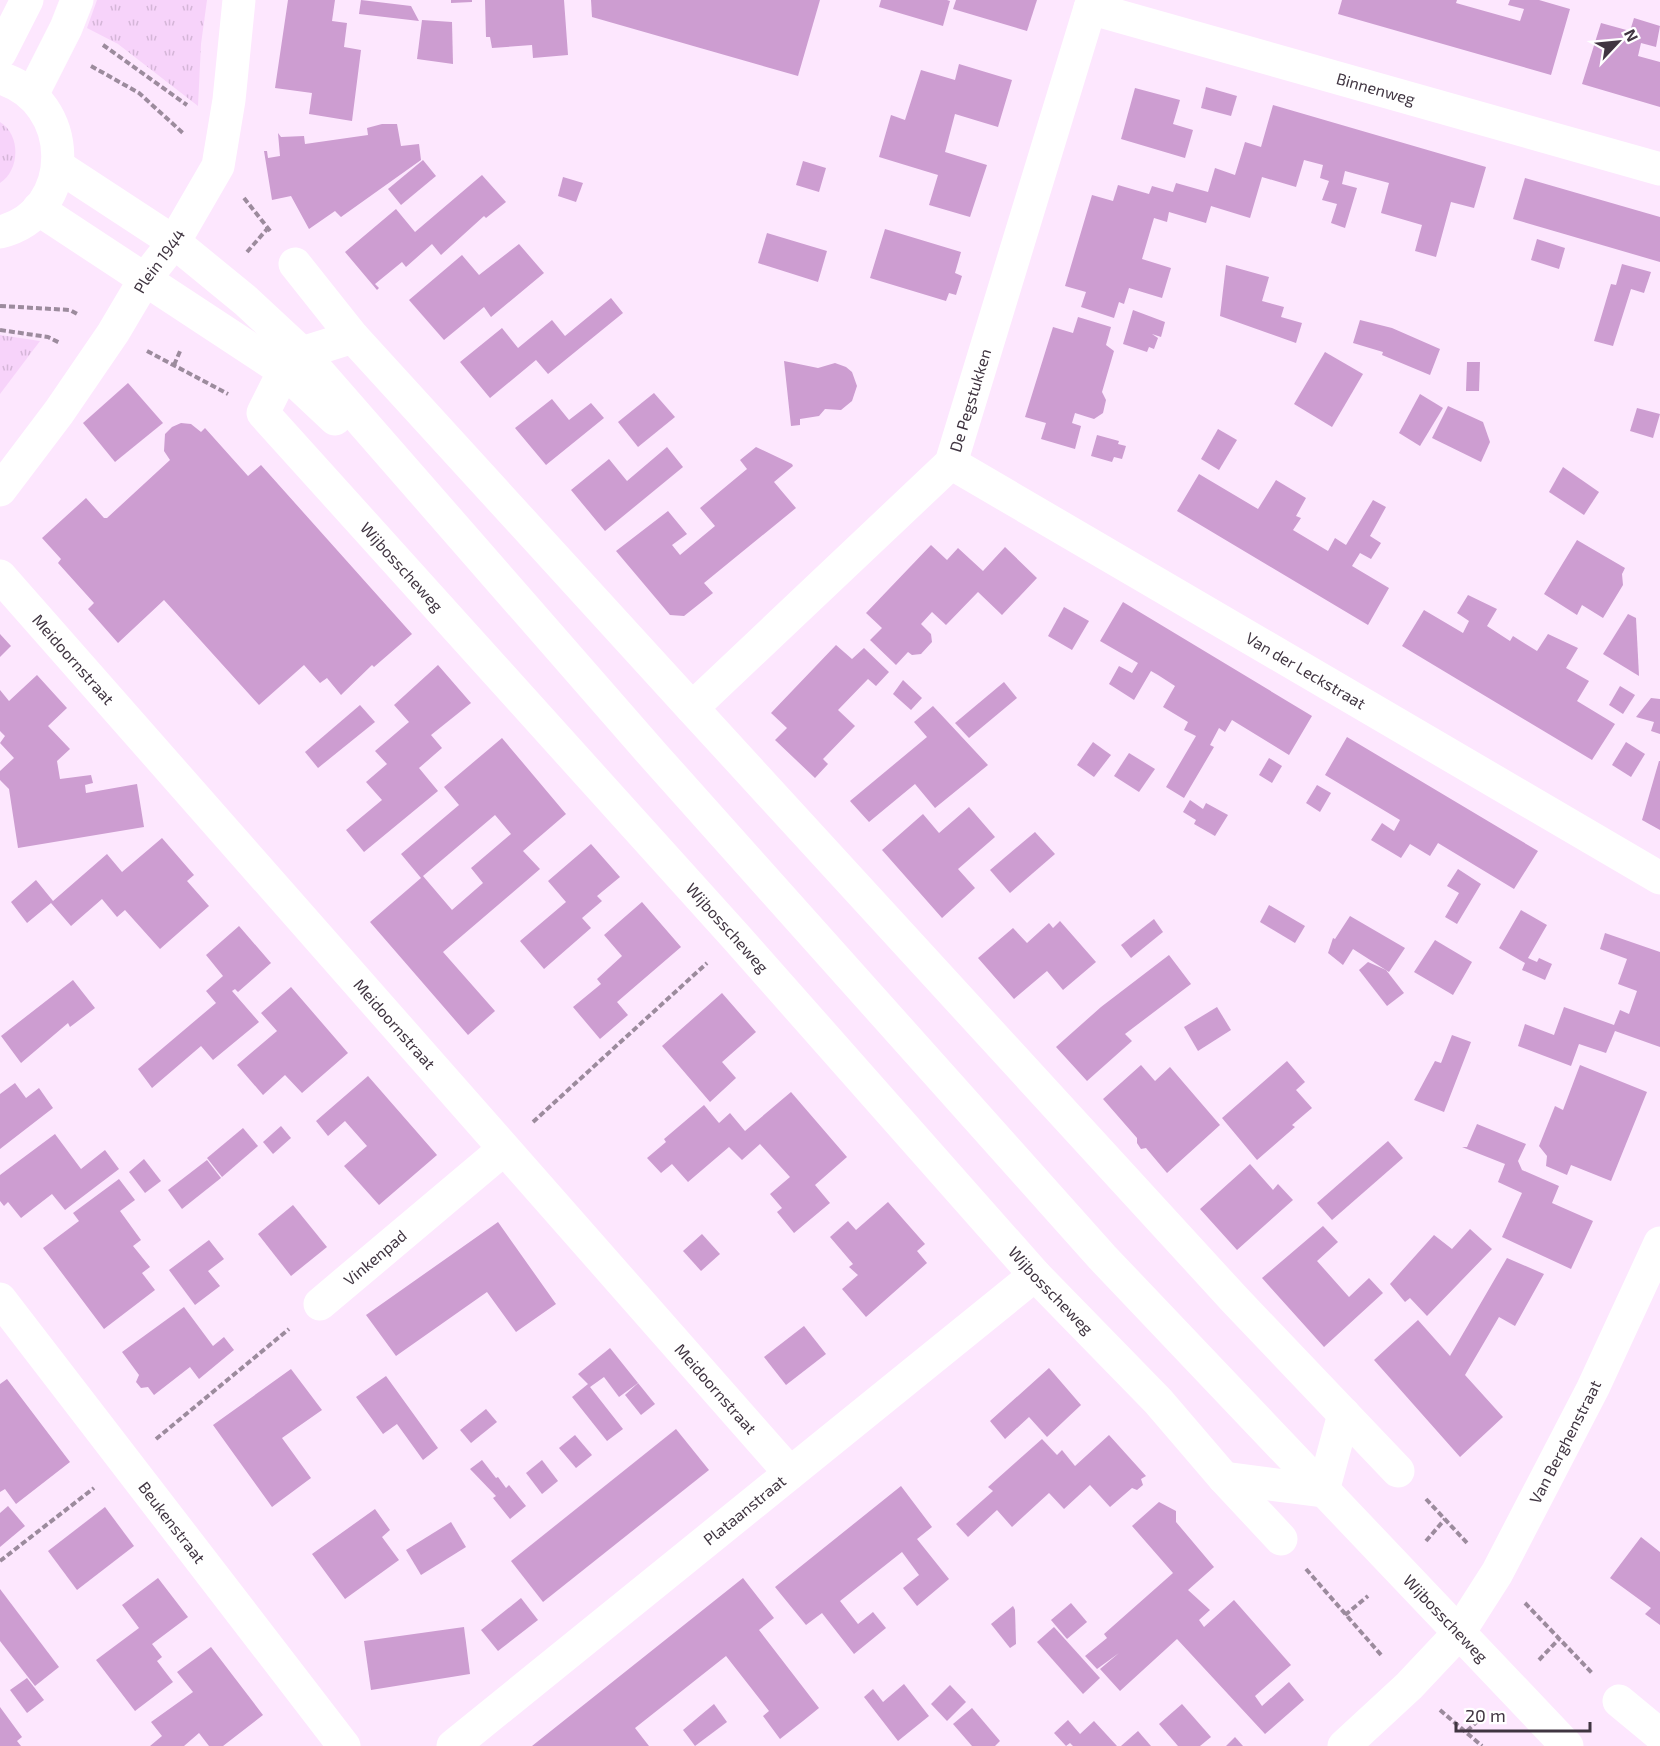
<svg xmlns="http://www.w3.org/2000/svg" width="1660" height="1746" font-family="'Exo 2',sans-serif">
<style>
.grass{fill:url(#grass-tufts)}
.building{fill:#cd9dd1;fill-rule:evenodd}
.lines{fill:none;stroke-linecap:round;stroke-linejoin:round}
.path{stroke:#9c8b9d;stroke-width:4;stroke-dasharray:6 3;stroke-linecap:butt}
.street{stroke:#fff;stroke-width:33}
.secondary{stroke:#fff;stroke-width:33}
.labels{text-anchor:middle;stroke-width:5;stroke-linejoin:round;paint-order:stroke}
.street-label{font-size:16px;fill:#403541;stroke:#fff}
</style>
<defs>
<pattern id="grass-tufts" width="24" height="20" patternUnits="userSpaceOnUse" patternTransform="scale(1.5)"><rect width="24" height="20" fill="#f7d3fa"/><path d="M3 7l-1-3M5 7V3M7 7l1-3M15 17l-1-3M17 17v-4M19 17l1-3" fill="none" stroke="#d5b6d8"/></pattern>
</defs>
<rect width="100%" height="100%" fill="#fde7fe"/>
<g class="grass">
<path d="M97,0h110l-6,44 -3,62 -80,-62 -31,-16z"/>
<path d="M0,122c21,13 20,48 0,61z"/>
<path d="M0,335l40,6 -40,53z"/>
</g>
<g class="building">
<path d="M288,0h47l-3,21 15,2 -3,24 17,3 -9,71 -43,-7 3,-21 -37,-5z"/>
<path d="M361,0l50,6 8,15 -60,-7z"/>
<path d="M451,0h21v2l-21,1z"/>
<path d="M485,0h79l4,55 -35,3 -1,-13 -40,3 -2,-11h-4z"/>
<path d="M591,0h229l-22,76 -206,-59z"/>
<path d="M881,0h66l3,1 -7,25 -64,-19z"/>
<path d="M956,0h81l-10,31 -74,-22z"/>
<path d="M1342,0h115l-1,3 64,18 4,-12 -16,-4 2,-5h29l31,9 -19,66 -213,-61z"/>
<path d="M1634,18l26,8 -4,21 -15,-4 -3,13 22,6v45l-78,-23 19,-61 29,8z"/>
<path d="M422,20l30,2 1,42 -36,-5z"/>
<path d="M959,64l53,16 -14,47 -43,-13 -10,38 42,13 -17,52 -41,-12 9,-30 -59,-18 12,-42 14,5 16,-50 34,10z"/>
<path d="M1206,87l31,9 -6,20 -30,-8z"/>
<path d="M1135,88l45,12 -7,24 20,6 -8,28 -64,-19z"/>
<path d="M1273,105l213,62 -12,41 -23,-6 -15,55 -21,-6 7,-26 -41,-12 8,-30 -44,-12 -3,13 15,4 -12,40 -14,-5 6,-19 -15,-4 7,-19 -9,-3 3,-13 -19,-5 -8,27 -34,-10 -12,41 -39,-12 -5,17 -37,-11 -2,10 -13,-4 -12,41 29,9 -9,30 -33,-10 -5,16 -5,-2 -5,16 -33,-11 5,-15 -21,-6 27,-91 21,6 5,-16 31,9 3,-8 21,6 3,-9 32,9 7,-24 20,7 10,-33 16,5z"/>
<path d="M382,124h15l4,22 18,-2 2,16 -80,57 -6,-6 -26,18 -18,-33 -19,4 -8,-49h3l1,7 12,-2 -2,-23 3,4 23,-1 1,8 63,-9 -1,-7z"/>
<path d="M423,160l13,16 -35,29 -13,-16z"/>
<path d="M803,161l23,7 -7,24 -23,-7z"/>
<path d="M482,175l24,27 -20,16 -2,-2 -43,39 -9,-11 -26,23 -4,-5 -27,22 4,4 -2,2 -32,-38 51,-43 19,23z"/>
<path d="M563,177l20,6 -7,19 -18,-6z"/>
<path d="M1525,178l135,39v45l-147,-43z"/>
<path d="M885,229l76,23 -6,21 7,3 -6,19 -7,-2 -3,8 -76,-23z"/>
<path d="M767,233l60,18 -9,31 -60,-19z"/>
<path d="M1537,239l28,9 -6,21 -28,-9z"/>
<path d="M519,244l25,29 -53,44 -7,-10 -40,33 -35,-40 53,-45 17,20z"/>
<path d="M1622,264l29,8 -7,21 -13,-4 -18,57 -19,-5 17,-57 5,1z"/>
<path d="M1226,265l43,12 -7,24 22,6 -3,10 21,6 -6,20 -76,-27z"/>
<path d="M611,298l12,15 -75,61 -12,-14 -46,38 -30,-36 42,-34 16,20 34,-28 13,16z"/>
<path d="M1133,310l32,12 -4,15 -9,-3 6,4 -4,11 -5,-2 -2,5 -24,-8z"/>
<path d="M1078,317l33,10 -5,18 8,6 -12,41 4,8 -3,13 -9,6 -19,-6 -3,10 9,3 -6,23 -34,-10 5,-16 -21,-6 28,-90 20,6z"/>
<path d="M1360,320l32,8 48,21 -10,26 -48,-20 1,-3 -30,-9z"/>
<path d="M1325,352l38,22 -31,53 -38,-23z"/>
<path d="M784,361l34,7 17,-5 11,4 6,5 5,14 -5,15 -11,9 -16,-1 -6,7 -19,3v6l-9,1z"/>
<path d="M1467,362h13l-1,29h-13z"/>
<path d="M128,383l35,40 -48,39 -32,-39z"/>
<path d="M654,393l21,24 -37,30 -20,-25z"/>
<path d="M1420,394l23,14 -23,38 -21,-13z"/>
<path d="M552,399l17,21 22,-17 13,15 -58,47 -31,-37z"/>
<path d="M1448,406l35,16 7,20 -9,20 -49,-24z"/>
<path d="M1637,408l23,6 -7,24 -23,-7z"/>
<path d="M181,423l10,1 10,8 4,-4 43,48 13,-11 151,169 -38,33 -2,-2 -31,30 -14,-17 -7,5 -16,-18 -45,40 -95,-105 -46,43 -30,-34 6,-6 -36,-40 3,-4 -19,-21 44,-40 18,20h3l63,-58 -6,-9 1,-17 7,-7z"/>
<path d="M1218,429l19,11 -18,30 -18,-11z"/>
<path d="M1097,435l22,6 -1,3 8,2 -4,13 -8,-2 -2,5 -21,-6z"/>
<path d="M667,447l16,20 -78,64 -34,-41 38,-31 18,22z"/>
<path d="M756,447l36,17 1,2 -19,16 22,26 -92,75 9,10 -29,23 -14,-1 -54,-64 52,-40 19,23 -15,11 8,10 35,-29 -15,-18 47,-39 -7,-9z"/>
<path d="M1563,467l36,25 -15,23 -35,-23z"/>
<path d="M1199,474l59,35 18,-29 30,18 -10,18 5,2 -8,12 35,21 7,-13 11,7 27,-45 13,7 -16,29 11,7 -10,16 -11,-6 -8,13 37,22 -21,37 -191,-114z"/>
<path d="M1577,540l48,28 -3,6 1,11 -20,33 -21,-13 -5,10 -33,-21z"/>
<path d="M931,545l16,15 11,-12 25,23 22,-24 32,31 -35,37 -24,-23 -32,33 -14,-13 -11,12 10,10 1,8 -11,12 -9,1 -4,-3 -12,13 -26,-25 12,-12 -16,-15z"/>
<path d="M1468,595l29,14 -10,17 23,15 3,-5 24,15 11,-17 30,14 -12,20 23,13 -12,20 38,23 -23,36 -190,-114 22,-36 39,23 6,-12 -12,-8z"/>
<path d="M1123,602l189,114 -23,39 -57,-35 -7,12 -6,-4 -9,17 4,2 -30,51 -18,-11 30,-51 -12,-6 4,-8 -25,-15 12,-21 -17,-11 -7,-4 -17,29 -25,-16 10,-18 13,7 6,-10 -38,-22z"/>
<path d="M1064,607l25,14 -17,29 -24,-14z"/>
<path d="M1628,614l8,4 3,58 -36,-22z"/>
<path d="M0,634l11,12 -11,11z"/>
<path d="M836,645l16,14 12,-11 25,24 -13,14 -8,-7 -30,31 17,16 -32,33 5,5 -13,14 -40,-38 12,-12 -16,-15z"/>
<path d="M438,665l33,38 -40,32 11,13 -23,20 19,23 -74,61 -18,-22 36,-30 -16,-18 21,-18 -12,-13 34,-29 -15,-17z"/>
<path d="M37,675l30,33 -19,18 22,23 -13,12 3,18 31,-4 2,8 -8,2 1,8 51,-9 7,43 -126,21 -9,-59 -9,-9v-9l14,-13 -14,-15 5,-7 -5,-5v-41l9,11z"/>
<path d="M903,680l19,18 -11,12 -18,-16z"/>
<path d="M1004,682l13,16 -48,40 -14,-15z"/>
<path d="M1620,686l15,9 -12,19 -14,-9z"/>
<path d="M1651,698l9,1v35l-9,-3 3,-9 -18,-5z"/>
<path d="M360,705l15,17 -57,46 -13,-16z"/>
<path d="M933,706l55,59 -53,43 -20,-24 -46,38 -19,-21 77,-64 -13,-15z"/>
<path d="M1347,737l191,114 -24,38 -76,-46 -8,13 -20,-12 -9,14 -30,-18 11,-17 12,8 6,-11 -75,-45z"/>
<path d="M502,738l64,76 -43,37 17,18 -97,83 52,59 -27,24 -98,-113 51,-44 -20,-24 58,-49 -15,-18zM495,815l16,19 -40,34 12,15 -31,27 -29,-34z"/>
<path d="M1093,742l18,13 -17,22 -17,-12z"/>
<path d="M1626,742l19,12 -14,23 -19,-12z"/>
<path d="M1129,753l26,16 -16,23 -25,-16z"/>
<path d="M1269,758l13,8 -10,17 -13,-8z"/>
<path d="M1659,761h1v69l-18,-10z"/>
<path d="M1317,785l14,8 -11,19 -14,-9z"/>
<path d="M1190,800l13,9 3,-6 22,12 -13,21 -21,-12 2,-4 -13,-8z"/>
<path d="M969,807l26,30 -37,32 17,19 -33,30 -60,-68 41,-36 16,19z"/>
<path d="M1035,832l20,22 -45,39 -20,-23z"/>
<path d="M162,838l32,37 -7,6 22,25 -49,43 -35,-39 -8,7 -15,-18 -31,27 -20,-23 -24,20 -16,-21 25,-22 17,21 54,-47 15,18z"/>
<path d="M591,844l29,33 -23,19 5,5 -20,17 9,10 -47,41 -24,-28 46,-39 -18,-21z"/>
<path d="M1458,869l23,15 -24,40 -12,-7 14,-24 -12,-7z"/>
<path d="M642,902l39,45 -64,55 11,13 -28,24 -27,-32 28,-23 -4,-5 25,-23 -18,-21z"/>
<path d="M1269,905l36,21 -10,17 -35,-21z"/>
<path d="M1521,910l26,15 -19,33 9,4 2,-4 13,6 -7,16 -23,-10 3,-7 -26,-15z"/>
<path d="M1350,916l55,32 -16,24 -36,-23 -10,16 -15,-12 5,-15 2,1z"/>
<path d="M1154,919l9,13 -32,26 -10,-13z"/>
<path d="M1060,921l36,41 -33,28 -16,-19 -33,28 -36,-41 35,-30 14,15 22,-20 4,5z"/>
<path d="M239,926l32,37 -33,29 -3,-3 -3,2 27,31 -46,38 -12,-14 -49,42 -14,-19 78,-66 -10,-12 17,-15 -17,-21z"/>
<path d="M1605,933l55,19v95l-45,-16 -9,22 -27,-9 -8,22 -53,-20 7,-22 29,11 10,-28 50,18 6,-15 9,4 8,-23 -19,-7 9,-25 -27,-10z"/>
<path d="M1435,940l37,22 -19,33 -39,-23z"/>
<path d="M1169,955l22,29 -66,50 7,7 -45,40 -31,-34 45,-40z"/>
<path d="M1368,962l18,8 18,23 -17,13 -28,-36z"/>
<path d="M73,980l22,28 -25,19 -2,-4 -47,40 -20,-27z"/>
<path d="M291,987l57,66 -46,40 -17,-18 -22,20 -26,-30 40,-34 -16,-18z"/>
<path d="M722,993l34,39 -34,30 14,16 -26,24 -48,-56z"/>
<path d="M1217,1007l14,23 -33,21 -14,-24z"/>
<path d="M1452,1035l19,7 -27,70 -30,-12 21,-39 6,2z"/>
<path d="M1287,1061l18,21 -9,8 16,18 -20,17 3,2 -38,33 -35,-42z"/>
<path d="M1141,1065l14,16 15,-14 50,58 -53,48 -21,-25 -5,1 -4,-6v-5l-34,-39z"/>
<path d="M1580,1065l67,27 -36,89 -40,-16 -4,10 -21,-9 1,-10 -8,-10 16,-40 8,4z"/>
<path d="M368,1076l69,79 -58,50 -35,-39 23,-20 -22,-25 -17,15 -12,-15z"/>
<path d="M15,1083l11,15 13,-10 14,20 -53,41v-55z"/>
<path d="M791,1092l56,65 -32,28 15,18 -36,30 -17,-21 5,-4 -12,-14 20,-17 -30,-33 -18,16 -13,-13 -41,35 -16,-18 -11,9 -14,-15 19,-16 -2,-3 40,-34 15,18 11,-10 15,18z"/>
<path d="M1477,1124l49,20 -8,17 4,9 37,16 -7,17 41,18 -22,48 -69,-32 20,-44 -24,-11 7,-18 -43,-17h5z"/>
<path d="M281,1126l10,12 -18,16 -10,-12z"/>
<path d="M243,1128l15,18 -36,31 -15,-19z"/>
<path d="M55,1134l26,35 24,-19 14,19 -54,41 -13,-16 -31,24 -13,-16 -4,4 -4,-5v-26z"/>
<path d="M1388,1141l15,17 -71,62 -15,-17z"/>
<path d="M144,1159l17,22 -16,12 -16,-21z"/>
<path d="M207,1160l14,18 -39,31 -14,-19z"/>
<path d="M1250,1164l23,26 5,-6 15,16 -56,50 -37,-41z"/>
<path d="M119,1179l16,21 -15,11 21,29 -8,6 17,21 -8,6 13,17 -51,39 -61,-81 36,-27 -6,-8z"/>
<path d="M888,1202l37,42 -8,7 10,12 -61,54 -24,-28 16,-14 -9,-8 4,-3 -23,-27 18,-16 8,9z"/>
<path d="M293,1205l34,42 -36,29 -33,-42z"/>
<path d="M498,1222l58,82 -40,28 -29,-40 -91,64 -30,-41z"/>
<path d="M1323,1226l15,16 -21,19 32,36 20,-19 14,15 -59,54 -62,-69z"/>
<path d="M1470,1229l22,20 -65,67 -17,-18 -5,4 -15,-18 44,-49 18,14z"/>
<path d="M702,1234l18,20 -19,17 -18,-20z"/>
<path d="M209,1240l15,19 -16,12 12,15 -25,19 -26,-35z"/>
<path d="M1507,1258l37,16 -29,52 -16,-9 -34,58 38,42 -43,40 -86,-97 44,-40 32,36z"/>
<path d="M184,1307l29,39 11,-9 10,13 -35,29 -9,-12 -36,28 -6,-8 -7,1 -5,-6 3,-7 -17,-23z"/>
<path d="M804,1326l22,28 -40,31 -22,-28z"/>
<path d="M610,1348l28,35 -19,14 -15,-20 -14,10 33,42 -16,12 -35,-44 16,-13 -10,-10z"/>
<path d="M1049,1368l32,37 -34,32 -18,-20 -24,22 -15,-18z"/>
<path d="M291,1369l31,41 -40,28 29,40 -39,29 -59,-82z"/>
<path d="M386,1376l52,72 -15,12 -26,-36 -14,10 -27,-37z"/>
<path d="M7,1379l63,83 -54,42 -11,-15 -5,3v-108z"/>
<path d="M638,1383l17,21 -14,11 -16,-20z"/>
<path d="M486,1409l11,13 -26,21 -11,-13z"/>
<path d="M676,1429l33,41 -166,132 -32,-41z"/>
<path d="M575,1435l17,20 -16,13 -17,-20z"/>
<path d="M1109,1435l37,41 -5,3 2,6 -6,5 -5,-2 -22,19 -20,-22 -26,24 -15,-16 -37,34 -15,-17 -29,27 -12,-13 37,-33 -5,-4 54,-48 15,16 5,-5 13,16z"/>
<path d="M482,1460l14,18 2,-1 8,11 3,-3 17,21 -16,13 -17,-21 3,-2 -26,-27z"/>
<path d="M542,1460l16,21 -16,13 -16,-21z"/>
<path d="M901,1486l31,41 -15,12 32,40 -32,27 -14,-18 16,-13 -17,-23 -62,49 18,23 15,-12 13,16 -32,26 -32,-41 -16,12 -31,-38z"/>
<path d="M1159,1502l17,9v11l38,45 -26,23 22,20 -11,10 5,7 30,-27 57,65 -36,31 7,10 27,-24 15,18 -39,34 -88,-95 -57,52 -20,-22 19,-16 -22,16 -12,-13 22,-18 -3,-4 69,-61 -41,-47z"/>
<path d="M8,1506l17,20 -25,21v-34z"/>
<path d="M105,1507l29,39 -57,44 -29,-39z"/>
<path d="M375,1509l15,21 -8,7 17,23 -54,39 -33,-45z"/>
<path d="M451,1522l15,25 -45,28 -15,-25z"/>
<path d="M1641,1537l19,15v73l-15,-11 6,-6 -41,-30z"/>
<path d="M158,1578l30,39 -36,27 10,13 -5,4 16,21 -38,29 -39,-51 43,-32 -17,-23z"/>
<path d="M743,1578l31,40 -15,12 60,78 -16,13 -23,18 -17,-23 6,-5 -43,-55 -91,72 14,18h-117z"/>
<path d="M0,1589l59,78 -24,19 -35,-45z"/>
<path d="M521,1598l17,22 -40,31 -17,-21z"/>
<path d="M1071,1603l16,19 -20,17 -16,-19z"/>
<path d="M1013,1606l2,4 1,34 -6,4 -19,-24z"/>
<path d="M464,1627l6,47 -99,16 -7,-49z"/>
<path d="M1054,1627l46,51 -17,16 -46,-52z"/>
<path d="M211,1647l52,68 -40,31h-14l-10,-13 -15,13h-34l12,-10 -11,-14 42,-30 -16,-20z"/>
<path d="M27,1678l17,22 -17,13 -17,-23z"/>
<path d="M904,1684l25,32 -31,25 -34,-44 9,-8 10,13z"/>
<path d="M950,1685l16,17 -19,19 -16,-17z"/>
<path d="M714,1704l13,18 -32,24 -12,-16z"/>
<path d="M1182,1704l29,33 -11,9h-22l-19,-22z"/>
<path d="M0,1707l22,30 -5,4 4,5h-21z"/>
<path d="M972,1708l28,33 -5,5h-23l-19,-22z"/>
<path d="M1068,1720l12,14 14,-13 23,25h-44l-3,-3 -4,3 -12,-13z"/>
<path d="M1138,1731l13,15h-30z"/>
<path d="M1235,1737l8,9h-17z"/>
</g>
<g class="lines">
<g class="path">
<path d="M103,45l84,60"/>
<path d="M91,66l48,27 45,41"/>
<path d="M244,198l27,34"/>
<path d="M247,252l21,-24"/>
<path d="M0,306l70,4 9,5"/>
<path d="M0,330l48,7 12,6"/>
<path d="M147,351l81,43"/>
<path d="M174,365l7,-16"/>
<path d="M533,1122l174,-159"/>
<path d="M156,1439l133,-110"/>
<path d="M1426,1499l42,45"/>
<path d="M1426,1541l19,-22"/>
<path d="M0,1561l94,-73"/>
<path d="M1306,1569l76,87"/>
<path d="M1525,1603l68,71"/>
<path d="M1345,1615l23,-19"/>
<path d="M1539,1660l20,-21"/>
<path d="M1440,1710l42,36"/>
<path d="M1467,1731l16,-15"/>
</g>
<g class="street">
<path id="s1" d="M1090,8l570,161"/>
<path d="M295,264l58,73 339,371 543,592 163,171"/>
<path id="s2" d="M353,337l-51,16 -18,18 -21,42 473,524 299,338 123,126 66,77 57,61"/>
<path id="s3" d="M951,463l709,415"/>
<path id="s4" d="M0,490l59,-78 54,-79 32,-54 29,-37 44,-76 11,-66 10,-100"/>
<path id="s5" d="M0,576l790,897"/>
<path id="s6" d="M692,708l259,-245 139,-455 5,-8"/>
<path id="s7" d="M0,1299l344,447"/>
<path id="s8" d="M320,1304l184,-155"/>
<path d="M1224,1478l99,13 21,-77"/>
<path d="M1619,1701l41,34"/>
<path id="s9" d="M453,1746l582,-471"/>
<path id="s10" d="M1344,1746l65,-60 49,-52 39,-61 96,-185 67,-145"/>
</g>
<g class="secondary">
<path d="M0,53l27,-53"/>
<path d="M0,78c76,22 78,135 0,154"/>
<path d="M32,95l34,-67 11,-28"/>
<path id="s11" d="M58,166l116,76 72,59 56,52 353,404 447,500 465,489"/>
<path d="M38,209l246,162 51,48"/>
</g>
</g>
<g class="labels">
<g class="street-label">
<text dy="6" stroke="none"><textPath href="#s1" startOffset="297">Binnenweg</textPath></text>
<text dy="6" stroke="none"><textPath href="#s4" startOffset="279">Plein 1944</textPath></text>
<text dy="6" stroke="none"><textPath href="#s6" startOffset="422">De Pegstukken</textPath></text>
<text dy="6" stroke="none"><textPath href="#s2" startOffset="333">Wijbosscheweg</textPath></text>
<text dy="6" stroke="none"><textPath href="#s5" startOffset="111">Meidoornstraat</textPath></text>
<text dy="6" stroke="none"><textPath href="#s3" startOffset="411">Van der Leckstraat</textPath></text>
<text dy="6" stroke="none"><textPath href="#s2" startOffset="819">Wijbosscheweg</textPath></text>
<text dy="6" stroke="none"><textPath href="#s5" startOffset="597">Meidoornstraat</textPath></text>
<text dy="6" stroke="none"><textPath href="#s8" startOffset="72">Vinkenpad</textPath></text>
<text dy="6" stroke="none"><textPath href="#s2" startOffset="1305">Wijbosscheweg</textPath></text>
<text dy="6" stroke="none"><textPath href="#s5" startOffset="1083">Meidoornstraat</textPath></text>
<text dy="6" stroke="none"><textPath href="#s10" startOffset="380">Van Berghenstraat</textPath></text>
<text dy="6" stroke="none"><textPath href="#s9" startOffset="375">Plataanstraat</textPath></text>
<text dy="6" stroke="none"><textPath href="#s7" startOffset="282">Beukenstraat</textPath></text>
<text dy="6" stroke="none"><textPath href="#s11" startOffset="2014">Wijbosscheweg</textPath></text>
</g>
</g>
<g transform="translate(1618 42) rotate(64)" stroke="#ffffff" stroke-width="4.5" paint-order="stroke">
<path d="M0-4.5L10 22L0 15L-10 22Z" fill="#403541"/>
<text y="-9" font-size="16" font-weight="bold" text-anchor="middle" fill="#403541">N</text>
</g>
<path d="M1456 1722v9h134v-9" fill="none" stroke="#403541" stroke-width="3"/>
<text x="1465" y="1722" font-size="18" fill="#403541" stroke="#ffffff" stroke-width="4.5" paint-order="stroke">20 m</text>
</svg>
